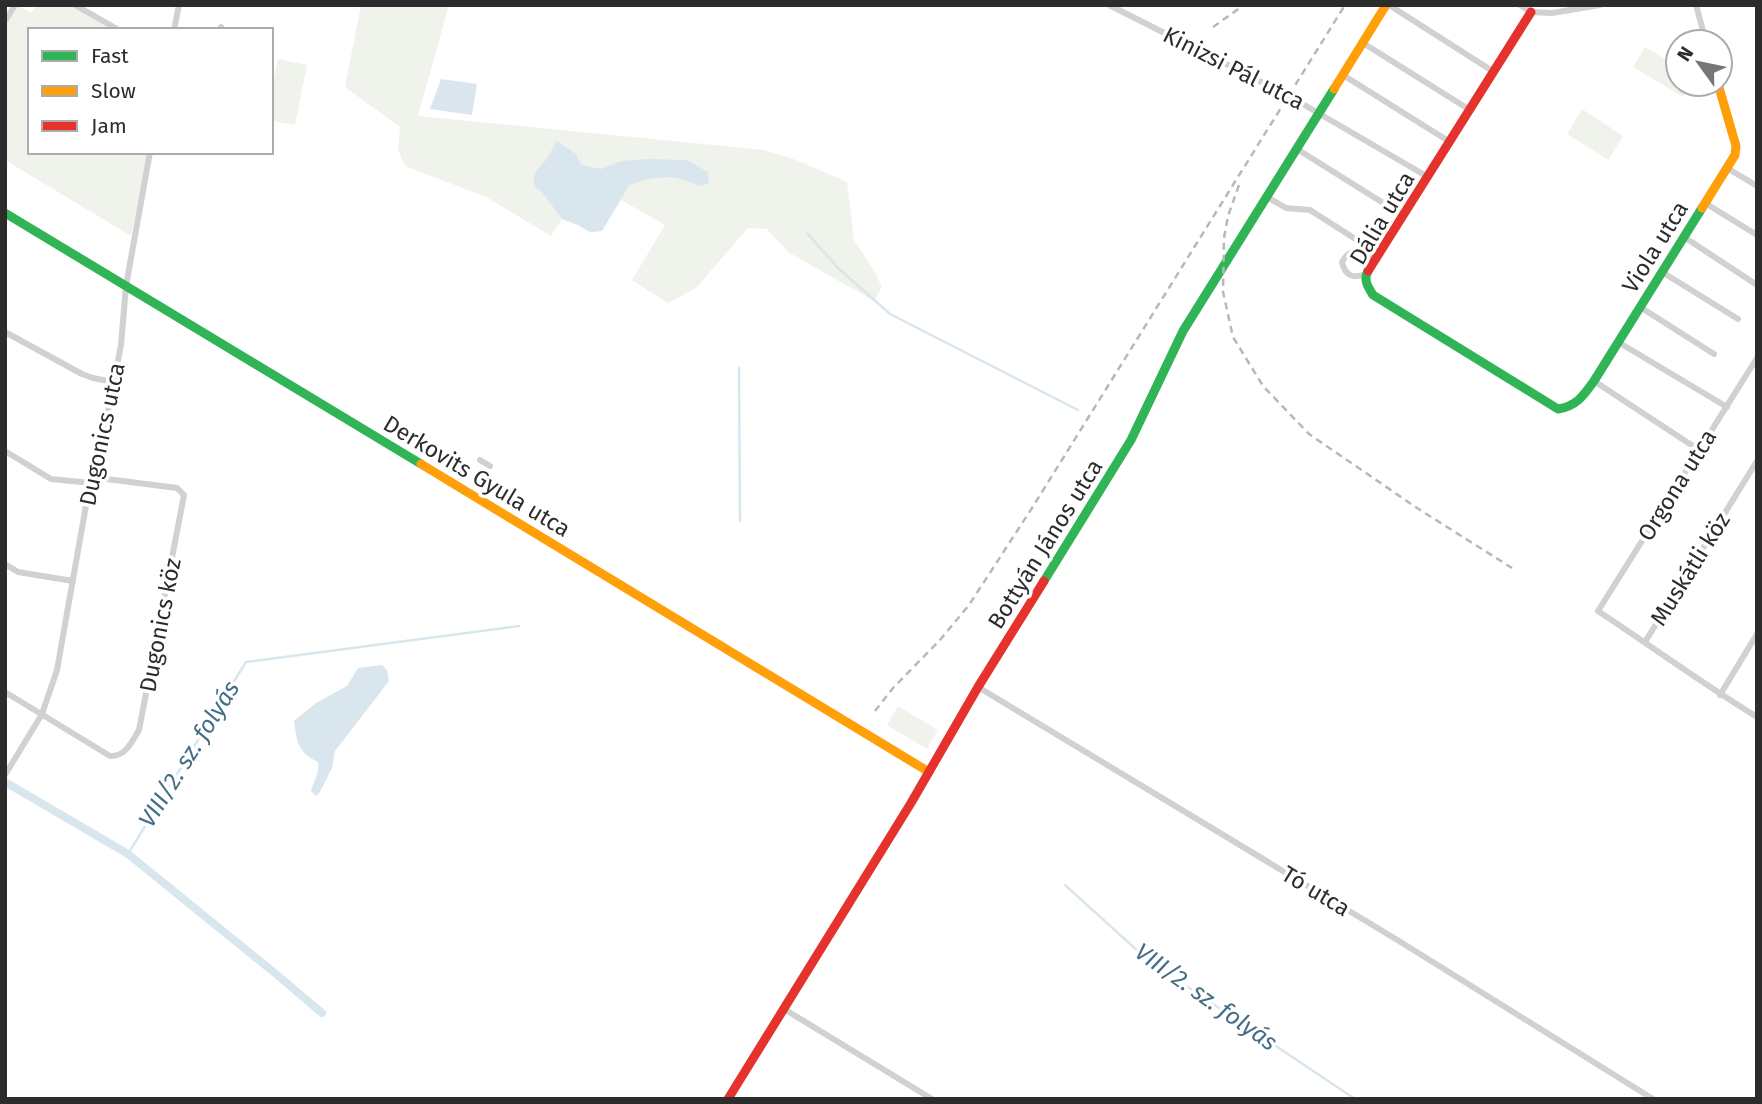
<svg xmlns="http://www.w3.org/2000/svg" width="1762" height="1104" font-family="'Fira Sans',sans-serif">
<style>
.green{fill:#f0f3eb}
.water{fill:#d9e6ee}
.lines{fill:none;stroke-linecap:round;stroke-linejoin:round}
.stream{stroke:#d9e6ee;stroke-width:2.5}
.canal{stroke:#d9e6ee;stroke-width:8}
.street{stroke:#d1d1d1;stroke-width:6}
.fast{stroke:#30b455;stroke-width:9}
.slow{stroke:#ff9f0a;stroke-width:9}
.jam{stroke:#e5322d;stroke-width:9}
.rail{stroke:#b8b8b8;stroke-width:2.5;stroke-dasharray:7 5;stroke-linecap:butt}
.labels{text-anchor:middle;stroke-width:7;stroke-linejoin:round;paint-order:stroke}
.street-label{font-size:23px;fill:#2c2c2c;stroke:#fff}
.water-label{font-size:24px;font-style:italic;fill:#436e86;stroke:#fff}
</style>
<rect width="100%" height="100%" fill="#fff"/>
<g class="green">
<path d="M17,5l14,8 6,-8h38l44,25h-89v122h118l-17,84 -126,-76v-134z"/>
<path d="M361,5h88l-31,111 346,34 32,10 51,22 7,58 19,29 9,18 -8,14 -86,-49 -21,-23 -19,-1 -52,60 -28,15 -36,-23 33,-55 -44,-25 -19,31 -12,1 -12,-7 -16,-6 -11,17 -65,-39 -81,-31 -7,-16 2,-23 -55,-40z"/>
<path d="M1645,47l33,20v17h12l-7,13 -50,-30z"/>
<path d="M278,59l29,6 -12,60 -24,-4v-29z"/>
<path d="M1582,109l41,27 -15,24 -41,-26z"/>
<path d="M898,706l40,24 -11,19 -40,-24z"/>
</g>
<g class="water">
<path d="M441,79l36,5 -5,31 -42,-6z"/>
<path d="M557,141l19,13 5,11 20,4 20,-8 27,-2 36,1 5,1 19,11 1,12 -11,2c-24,-13 -43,-10 -69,-1l-27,46 -12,1 -12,-7 -16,-6 -20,-27 -7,-5c-4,-18 5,-18 13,-30 3,-5 5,-11 9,-16z"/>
<path d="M382,665l5,5 2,11 -54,70 -3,17 -12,24 -4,4 -5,-5c3,-10 9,-19 7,-29 -21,-10 -21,-21 -24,-41l22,-18 31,-17 11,-18z"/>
</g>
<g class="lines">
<g class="stream">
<path d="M807,233l32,36 51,45 188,96"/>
<path d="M739,368l1,153"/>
<path d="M128,854l118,-192 273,-36"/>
<path d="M1065,885l84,76 206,138"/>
</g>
<path class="canal" d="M5,782l123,72 148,120 46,39"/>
<g class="street">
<path d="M75,5l44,25"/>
<path d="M1109,5l180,91 139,81"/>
<path d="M1389,5l105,67"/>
<path d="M1520,5l11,7 21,1 48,-8"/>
<path d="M1696,5l10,37"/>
<path d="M5,21l10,-16"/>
<path d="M174,30l5,-25"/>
<path d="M220,30l1,-3"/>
<path d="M1363,43l107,67"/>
<path d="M1343,75l107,67"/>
<path d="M1297,149l107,67"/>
<path d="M1727,168l30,18"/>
<path d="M1267,197l19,11 24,2 69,44"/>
<path d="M1705,203l52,32"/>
<path d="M1684,237l73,48"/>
<path d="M1662,272l76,47"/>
<path d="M1366,274c-13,5 -21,2 -24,-12 10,-18 20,-8 35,-5"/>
<path d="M1640,307l74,47"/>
<path d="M5,332l77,42 11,4 20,4"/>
<path d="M1618,342l109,65"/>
<path d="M1757,358l-159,253c53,35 105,73 159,106"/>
<path d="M1594,381l105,69"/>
<path d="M5,451l46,28 40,4"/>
<path d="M480,460l10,6"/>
<path d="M5,564l13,8 55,9"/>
<path d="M1645,642l112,-181"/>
<path d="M978,687l421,254 254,158"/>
<path d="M5,692l105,64c15,1 22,-14 29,-26l45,-235 -7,-7 -86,-11"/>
<path d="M1720,695l37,-61"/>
<path d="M5,775l37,-61 15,-44 34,-193 16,-61 14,-71 5,-59 24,-134"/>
<path d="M784,1009l148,90"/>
</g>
<g class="fast">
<path d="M5,213l416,251"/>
<path d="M1368,271c-5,9 0,16 5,24l185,114c19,-3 26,-14 36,-28l108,-173"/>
<path d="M1044,581l87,-141 52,-109 151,-242"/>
</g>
<g class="slow">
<path d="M1334,89l52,-84"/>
<path d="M1702,208l33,-53 1,-9 -18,-62"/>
<path d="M421,464l508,308"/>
</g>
<g class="jam">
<path d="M1368,271l163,-259"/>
<path d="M728,1099l183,-296 67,-116 66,-106"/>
</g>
<g class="rail">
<path d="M1213,27l31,-22"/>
<path d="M1239,185l-11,31 -4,22 -1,54 10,45 30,49 46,48 108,74 95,60"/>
<path d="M875,711l18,-23 47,-48 29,-35 63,-97 313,-503"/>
</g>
</g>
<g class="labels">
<g class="street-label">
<text transform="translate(1234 68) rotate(27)" y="8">Kinizsi Pál utca</text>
<text transform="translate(1382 218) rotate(-59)" y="8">Dália utca</text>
<text transform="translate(1655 247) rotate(-58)" y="8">Viola utca</text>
<text transform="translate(102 434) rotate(-78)" y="8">Dugonics utca</text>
<text transform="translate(477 476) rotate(31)" y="8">Derkovits Gyula utca</text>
<text transform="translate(1677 485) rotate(-58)" y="8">Orgona utca</text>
<text transform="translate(1045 544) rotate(-58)" y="8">Bottyán János utca</text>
<text transform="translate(1690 569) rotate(-58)" y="8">Muskátli köz</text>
<text transform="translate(160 625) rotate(-79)" y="8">Dugonics köz</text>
<text transform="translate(1316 891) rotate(31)" y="8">Tó utca</text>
</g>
<g class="water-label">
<text transform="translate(189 754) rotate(-58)" y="8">VIII/2. sz. folyás</text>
<text transform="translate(1206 997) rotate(35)" y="8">VIII/2. sz. folyás</text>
</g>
</g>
<rect width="1762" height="1104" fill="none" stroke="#2c2c2c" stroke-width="14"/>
<rect x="28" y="28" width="245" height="126" fill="#ffffff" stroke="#ababab" stroke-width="2"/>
<rect x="42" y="51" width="35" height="10" fill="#30b455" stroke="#ababab" stroke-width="2"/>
<text x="91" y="63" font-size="21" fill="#2c2c2c">Fast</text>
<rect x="42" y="86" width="35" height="10" fill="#ff9f0a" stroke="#ababab" stroke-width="2"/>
<text x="91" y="98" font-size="21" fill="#2c2c2c">Slow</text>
<rect x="42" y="121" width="35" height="10" fill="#e5322d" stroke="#ababab" stroke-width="2"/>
<text x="91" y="133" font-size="21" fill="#2c2c2c">Jam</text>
<g transform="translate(1699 63) rotate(303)"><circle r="33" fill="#ffffff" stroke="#ababab" stroke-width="2"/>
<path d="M0-5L12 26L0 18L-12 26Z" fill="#767676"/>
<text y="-10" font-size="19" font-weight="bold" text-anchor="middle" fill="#2c2c2c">N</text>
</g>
</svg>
